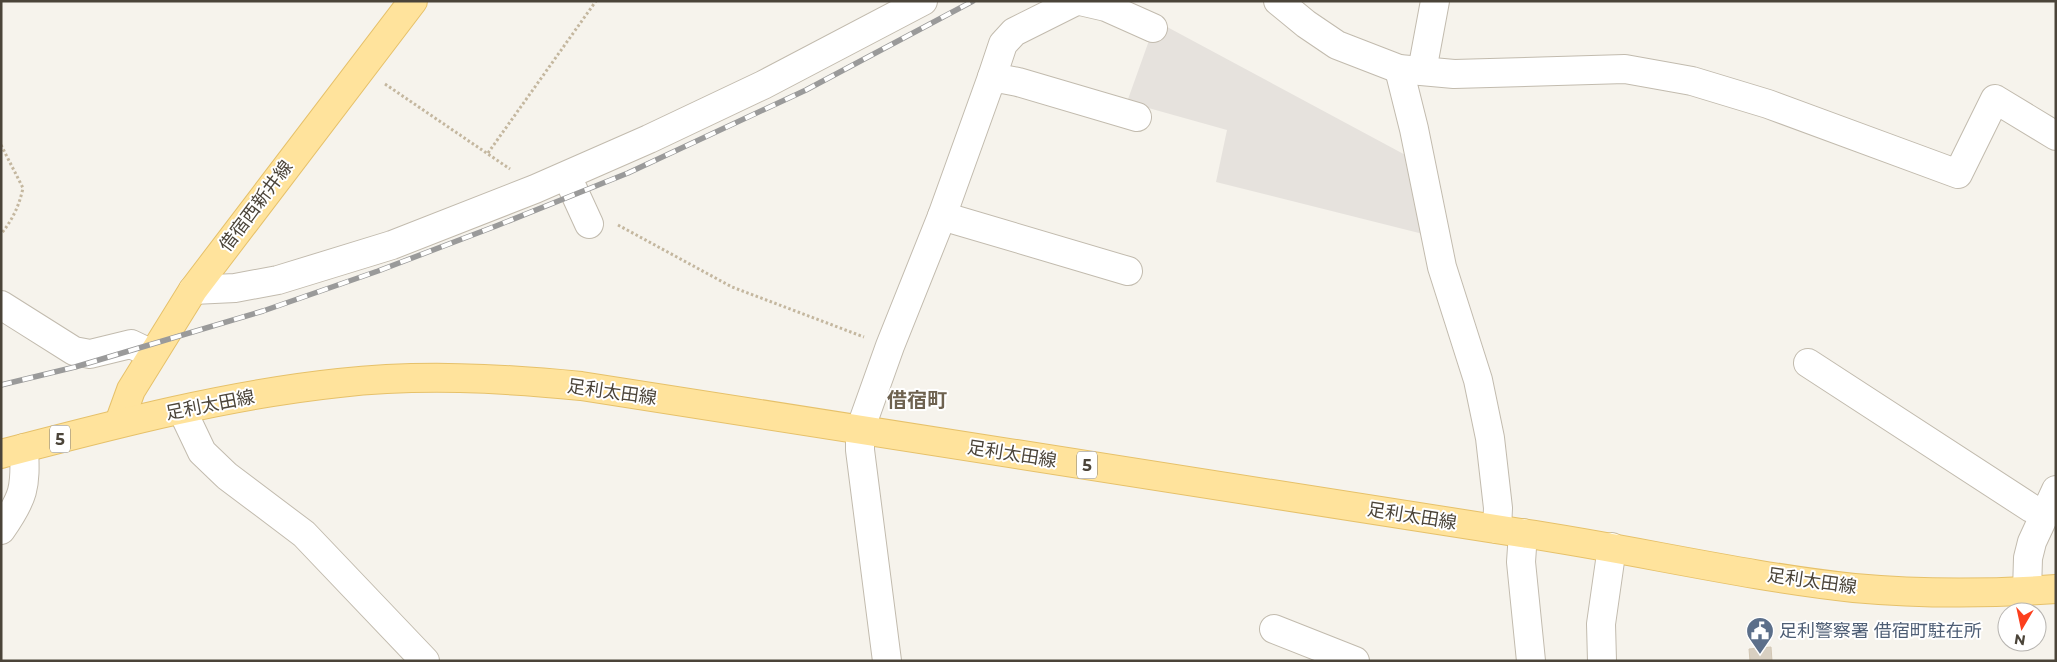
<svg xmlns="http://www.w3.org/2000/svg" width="2057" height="662" font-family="Montserrat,'Noto Sans JP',sans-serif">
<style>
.industrial{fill:#e6e2dd}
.building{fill:#d8cfc1;stroke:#d3c7b4}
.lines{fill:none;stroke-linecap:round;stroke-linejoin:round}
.minor-casing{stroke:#c2bbae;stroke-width:30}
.major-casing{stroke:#e6c16a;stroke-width:30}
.path{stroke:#c4b79f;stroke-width:3;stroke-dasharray:2.5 2.5;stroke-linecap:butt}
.minor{stroke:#fff;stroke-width:28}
.major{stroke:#ffe39c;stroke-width:28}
.rail-casing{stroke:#9a9a9a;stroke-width:5.5}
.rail{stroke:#fff;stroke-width:4;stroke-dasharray:11;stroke-linecap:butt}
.labels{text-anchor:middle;stroke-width:4;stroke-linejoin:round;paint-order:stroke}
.shield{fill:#fff;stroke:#817c74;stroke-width:1}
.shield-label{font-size:16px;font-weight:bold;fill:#4b4439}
.street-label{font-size:18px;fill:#4b4439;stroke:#fff}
.service-label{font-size:18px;fill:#4e5e75;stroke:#fff;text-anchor:start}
.quarter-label{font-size:20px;font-weight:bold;fill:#6e6250;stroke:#fff}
</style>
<rect width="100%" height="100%" fill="#f6f3ec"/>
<path class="industrial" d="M1156,21l255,137 16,77 -211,-53 11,-52 -100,-28z"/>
<path class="building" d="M1771,647l1,14h-22l-1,-12z"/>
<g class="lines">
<defs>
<g id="minor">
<path d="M1080,1l26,6 47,21"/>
<path d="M1278,1l28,23 31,21 62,24 55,5 171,-5 67,12 76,23 190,70 37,-75 61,37"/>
<path d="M1399,69l15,60 28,138 36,113 12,58 8,70 -1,21"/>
<path d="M1422,71l13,-70"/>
<path d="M992,77l11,-33 11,-12 62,-31"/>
<path d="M567,176l22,48"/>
<path d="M942,216l186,55"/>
<path d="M193,290l42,-2 43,-8 114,-35 143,-56 114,-50 114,-54 160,-84"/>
<path d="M1,305l73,46 16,3 41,-10 21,10"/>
<path d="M1808,363l223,145 14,6"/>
<path d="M182,410l20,42 25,24 77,58 121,127"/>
<path d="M1,530c23,-33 25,-42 23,-82"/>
<path d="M1523,533l-2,29 10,99"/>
<path d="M2027,591l1,-33 4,-16 24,-52"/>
<path d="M1274,629l81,32"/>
<path d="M887,661l-27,-211v-20l30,-84 52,-130 50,-139 26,5 119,35"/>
<path d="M1602,661l-1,-37 11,-77"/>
</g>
<g id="major">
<path d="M119,423l12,-33 62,-100 220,-289"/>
<path d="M1,454c111,-29 224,-59 338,-71 81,-9 161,-5 242,3 314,49 627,100 940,147 111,16 221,43 333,55 67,6 134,6 202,1"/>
</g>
</defs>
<use href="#minor" class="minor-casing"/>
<use href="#major" class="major-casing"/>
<g class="path">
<path d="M385,84l125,85"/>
<path d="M1,145l22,43c-4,18 -10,31 -22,46"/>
<path d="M488,153l108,-152"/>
<path d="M618,225l114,62 132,50"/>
</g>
<use href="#minor" class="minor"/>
<use href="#major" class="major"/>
<defs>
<path id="rail" d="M1,385l74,-18 188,-56 115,-40 118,-45 132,-53 178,-83 167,-89"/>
</defs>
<use href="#rail" class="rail-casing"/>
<use href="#rail" class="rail"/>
</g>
<defs>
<symbol id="civic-pin" viewBox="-11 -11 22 30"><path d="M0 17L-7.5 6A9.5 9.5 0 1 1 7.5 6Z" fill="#5c6f8a" stroke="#fff"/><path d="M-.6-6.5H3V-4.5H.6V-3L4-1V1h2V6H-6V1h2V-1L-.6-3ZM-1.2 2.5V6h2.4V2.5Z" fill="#fff"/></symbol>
</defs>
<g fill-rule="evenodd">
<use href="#civic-pin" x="1744" y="615" width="32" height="43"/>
</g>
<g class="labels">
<g class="shield">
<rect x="50" y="425.5" width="20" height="27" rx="4"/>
<rect x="1077" y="451.5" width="20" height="27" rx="4"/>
</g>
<g class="shield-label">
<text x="60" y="445">5</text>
<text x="1087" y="471">5</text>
</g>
<g class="street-label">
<text transform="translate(256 206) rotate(-53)" y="6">借宿西新井線</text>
<text transform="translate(612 392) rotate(8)" y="6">足利太田線</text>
<text transform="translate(210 405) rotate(-11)" y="6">足利太田線</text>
<text transform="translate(1012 454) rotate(9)" y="6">足利太田線</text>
<text transform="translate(1412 516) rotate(9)" y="6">足利太田線</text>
<text transform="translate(1812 581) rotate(8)" y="6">足利太田線</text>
</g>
<g class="service-label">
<text x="1779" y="637">足利警察署 借宿町駐在所</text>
</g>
<g class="quarter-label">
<text x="917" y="407">借宿町</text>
</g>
</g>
<rect width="2057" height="662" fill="none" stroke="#4b4439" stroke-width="5"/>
<g transform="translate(2022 627) rotate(189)"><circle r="24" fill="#ffffff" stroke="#b7b4b0"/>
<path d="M0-4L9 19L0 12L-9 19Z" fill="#fc3f1d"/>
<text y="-8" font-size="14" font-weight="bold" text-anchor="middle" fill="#4b4439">N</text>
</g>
</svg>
